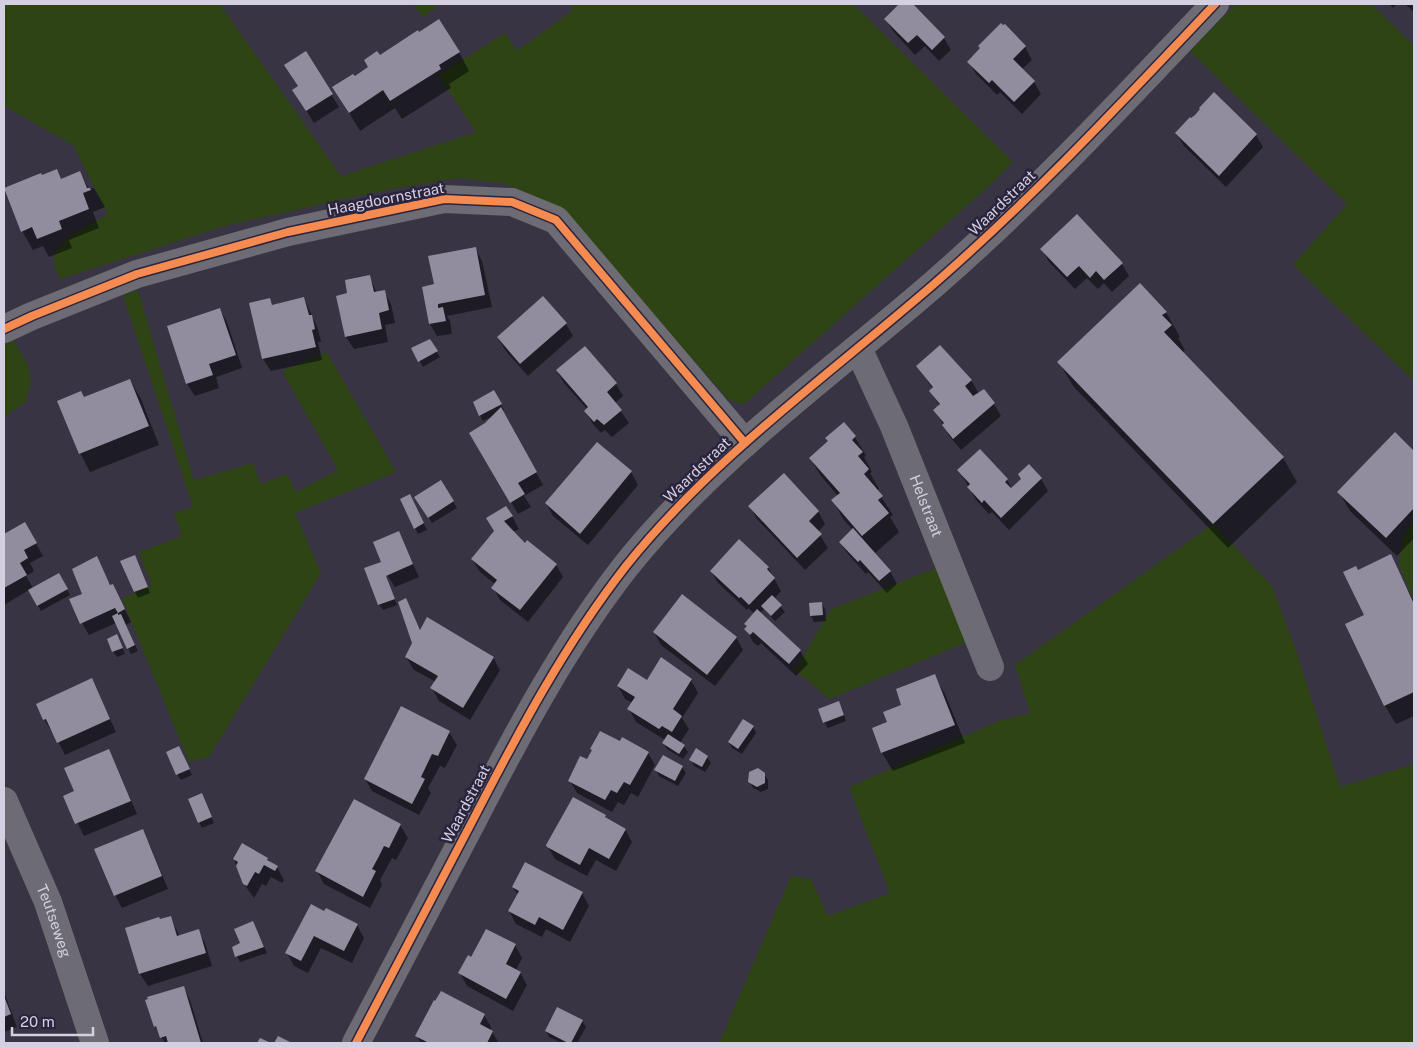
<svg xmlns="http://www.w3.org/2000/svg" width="1418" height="1047" font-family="'Public Sans',sans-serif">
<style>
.green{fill:#2e4415}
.shadow{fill:#0007}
.building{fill:#918d9e}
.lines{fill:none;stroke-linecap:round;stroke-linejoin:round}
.minor{stroke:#6d6b73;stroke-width:28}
.cycleway-casing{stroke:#2b243e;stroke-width:11}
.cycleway{stroke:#f68b52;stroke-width:8}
.labels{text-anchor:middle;stroke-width:5;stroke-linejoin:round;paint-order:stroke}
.street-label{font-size:15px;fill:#d4d0e1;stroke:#2b243e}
</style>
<rect width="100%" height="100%" fill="#383443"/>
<g class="green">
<path d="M4,4h216l121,172 135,-44 -38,-57 67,-42 12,18 56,-41 -4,-6h284l160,158 -24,24 -245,218 -15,-4 -157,-177 -27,-22 -42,-18 -45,-5 -72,12 -158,35 -168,54c-3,-6 -7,-14 -6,-22 3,-18 40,-34 54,-43l-35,-69 -67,-38 -2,-4z"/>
<path d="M413,4h27l-17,13z"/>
<path d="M1236,4h135l43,42v335l-121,-116 54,-61 -157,-153z"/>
<path d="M138,290l56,190 59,-17 7,21 27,-10 9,18 42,-22 -56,-99 45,-19 69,120 -101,41 26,60 -112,184 -20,5 -67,-163 30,-14 -8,-18 -5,-15 43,-16 -8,-23 19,-6 -70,-211z"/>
<path d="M11,336l17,29 3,16 -5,21 -22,15v-78z"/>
<path d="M1414,519v82l-15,-36 4,-28z"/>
<path d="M1213,524l59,62 24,64 44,137 74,-23v279h-695l72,-167 20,3 17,37 62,-23 -41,-106 152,-67 29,-7 -15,-48z"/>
<path d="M941,566l29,75 -141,58 -34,-29 36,-61z"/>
</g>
<g class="shadow">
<path d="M901,4h10l33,34 7,12 -12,11 -14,-15 -10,9 -22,-24 -8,-12z"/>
<path d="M1389,4h8l-4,4z"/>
<path d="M1405,4h9v8z"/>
<path d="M1005,25l20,22 7,13 -10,9 12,13 7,12 -19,20 -22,-22 -3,3 -21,-21 -7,-12z"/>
<path d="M305,52l34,55 -25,16 -13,-21 -2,-15z"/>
<path d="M459,52l10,19 -20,13 2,4 -49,31 -7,-11 -35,23 -15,-25 25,-38 10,-12z"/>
<path d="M1192,120l64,15 7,12 -37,40 -42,-41 -8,-13z"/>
<path d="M80,173l9,16 5,-1 11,19 -12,5 6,16 -30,12 3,8 -23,9 -6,-11 -10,4 -11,-19 20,-54 20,3z"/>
<path d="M475,248l7,13 10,46 -45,9 3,5 2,13 -15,2 -7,-12 -7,-36 12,-3z"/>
<path d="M1042,249l80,15 7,12 -17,16 -8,-9 -6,6 -11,-11 -12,11 -26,-27z"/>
<path d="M369,276l8,17 7,-1 7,12 4,19 -10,2 3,17 -34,7 -8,-12 -8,-40 11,-3z"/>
<path d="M304,298l14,31 3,13h-3l4,18 -51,11 -8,-12 -12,-55 18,-4 4,6z"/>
<path d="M220,310l7,12 15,46 -26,9 3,11 -24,8 -8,-12 -18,-57z"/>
<path d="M1166,312l14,25 -2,1 7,12 -3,3 101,105 14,24 -69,66 -155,-162 -14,-24z"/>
<path d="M566,324l7,12 -45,40 -23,-26 -7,-12z"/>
<path d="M429,340l11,17 -17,10 -10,-18z"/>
<path d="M584,347l32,37 7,12 -8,7 14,20 -17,14 -7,-7 -4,3 -8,-9 -8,-13 2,-2 -23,-26 -7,-12z"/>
<path d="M917,366l54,14 8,14 15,10 7,12 -40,34 -11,-13 -15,-27 5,-4 -10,-15 3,-2z"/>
<path d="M130,380l11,19 18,46 -69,27 -10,-19z"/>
<path d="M494,392l10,18 -2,1 41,74 -19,11 7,11 -13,7 -48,-81 16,-9 9,-9 -12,6 -3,-6z"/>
<path d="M844,424l11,13 11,19 -2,1 8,15 -2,1 9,16 -2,2 16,24 -3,2 9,15 -25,22 16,17 7,13 -10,9 -19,-21 -2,2 -18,-20 -8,-12 13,-12 -10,-11 -10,-19 5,-4 -17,-20 -11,-18 19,-17z"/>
<path d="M1395,434l19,18v86l-17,18 -47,-45 -11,-19z"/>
<path d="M598,444l33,28 7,13 -50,60 -35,-29 -7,-13z"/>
<path d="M980,451l27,29 5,9 29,-10 7,12 -39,39 -17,-18 -3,2 -13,-14 -17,-30z"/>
<path d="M441,482l16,26 -25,15 -16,-25z"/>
<path d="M413,502l14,28 -9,4 -3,-6z"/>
<path d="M750,507l68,4 7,13 -7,8 10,16 -23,22 -48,-51z"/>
<path d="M512,516l7,13 -6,3 12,13 31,20 7,12 -35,45 -28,-22 -7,-12 2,-4 -15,-12 -8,-13 23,-28 -7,-13z"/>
<path d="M25,524l18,32 -13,7 4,8 -8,5 7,12 25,-14 12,21 -29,16 -12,-21 -25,15v-69z"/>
<path d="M398,533l21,44 -24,10 -9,-14 -1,1 12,31 -14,5 -4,-6 5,-33z"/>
<path d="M1390,556l24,46v114l-18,8 -11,-18 -39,-82 19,-8 -7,-45z"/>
<path d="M138,562l12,31 -12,5 -3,-6z"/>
<path d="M768,567l13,24 -7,8 11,13 -10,9 -11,-12 -4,4 40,38 8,13 -12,12 -35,-33 -3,3 -5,-4 -7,-13 9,-15 -7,-6 -1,2 -29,-27 -7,-12z"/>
<path d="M107,579l12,19 12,24 -5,3 12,26 -7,3 -15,-31 -27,12 -7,-12 2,-29z"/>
<path d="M405,600l16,31 72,26 7,13 -30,50 -31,-19 -7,-13 4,-6 -22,-12 -8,-13 8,-14z"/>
<path d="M821,603l4,6 1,12 -12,1 -3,-6z"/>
<path d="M654,632l82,5 7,13 -28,36 -54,-41z"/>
<path d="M120,642l5,12 -8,3 -4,-6z"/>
<path d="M934,676l11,18 20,49 -72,28 -11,-18 -8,-24 14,-6 15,-17z"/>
<path d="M91,679l25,53 -51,23 -12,-24 -1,1 -8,-13z"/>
<path d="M691,680l7,13 -16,25 7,11 -9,14 4,3 4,6 -5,7 -16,-10 -4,-6 2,-3 -29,-18 -7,-13 4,-6 -8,-4 -7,-13 29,-5z"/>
<path d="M401,708l48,24 8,13 -12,23 -5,-2 -12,22 3,5 -12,22 -47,-24 -7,-12z"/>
<path d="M842,708l4,13 -18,7 -4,-6z"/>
<path d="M753,727l3,6 -14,21 -10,-6 -3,-6z"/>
<path d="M621,743l27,10 7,12 -17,32 -7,-4 -7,12 -6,-3 -6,10 -35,-19 -7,-12 18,-19 5,-10 -2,-3z"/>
<path d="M108,750l7,13 22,51 -53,22 -19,-39 11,-5z"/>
<path d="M182,754l10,21 -11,5 -4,-6z"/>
<path d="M707,757l4,6 -6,9 -11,-6 -3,-6z"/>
<path d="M682,767l4,6 -8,13 -19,-10 -3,-6z"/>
<path d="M764,774l4,6v9l-7,3 -8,-4 -3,-6z"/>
<path d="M204,801l10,22 -12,5 -3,-6z"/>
<path d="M354,801l46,24 8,13 -12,22 -4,-2 -12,22 2,5 -12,23 -46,-24 -7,-13z"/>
<path d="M605,816l3,4 17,9 7,13 -16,29 -20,-11 -9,16 -32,-17 -7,-12z"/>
<path d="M142,831l7,12 19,46 -46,19 -7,-13z"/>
<path d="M234,859h33l3,4 7,4 7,13 -2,3 -11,-6 -5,9 -4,-2 -8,14 -10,-14z"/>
<path d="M513,887l69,6 7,13 -19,36 -24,-13 -4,8 -26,-13 -7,-13 9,-16z"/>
<path d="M311,906l46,19 7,13 -12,25 -31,-15 -13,25 -14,-7 -7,-13z"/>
<path d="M170,917l10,20 18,-6 7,12 7,23 -64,20 -8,-12 -14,-45z"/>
<path d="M253,922l14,31 -27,9 -3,-6z"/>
<path d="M515,945l7,13 -6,12 4,2 7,13 -14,26 -46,-25 -7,-13 12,-15z"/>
<path d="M183,987l7,13 13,43h-38l-10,-17z"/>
<path d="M4,992l13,35 -13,5z"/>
<path d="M558,1009l24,12 4,6 -9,16h-16l-12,-6 -3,-6z"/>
<path d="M484,1015l7,12 -1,4 2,1 7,11h-78l-4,-7z"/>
</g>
<g class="building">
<path d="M899,4h14l32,33 -13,13 -15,-15 -9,8 -24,-24z"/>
<path d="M439,19l21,33 -21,13 2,4 -51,32 -7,-11 -34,23 -17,-26 21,-13 2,2 13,-9 -4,-7 13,-9 3,4 38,-25 1,2z"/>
<path d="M1001,23l2,2 2,-1 21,22 -13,13 22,22 -21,21 -22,-22 -3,3 -22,-21 13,-14 -2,-2z"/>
<path d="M306,51l27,43 -27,17 -14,-21 6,-4 -14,-21z"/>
<path d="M1214,92l43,42 -38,42 -44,-43 15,-16 1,1 4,-3 5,-6 -1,-1z"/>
<path d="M57,169l4,10 19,-8 7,17h3l1,2 -8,3 6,16 -30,12 3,8 -25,10 -5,-12 -11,5 -17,-44 37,-15 1,2z"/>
<path d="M1077,214l46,49 -19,17 -8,-9 -6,7 -11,-12 -12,11 -27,-28z"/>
<path d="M476,247l9,48 -47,9v4l5,-1 3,14 -17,3 -7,-37 12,-3 -6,-28z"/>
<path d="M370,275l4,17 11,-2 4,20 -10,3 3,16 -37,8 -9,-41 11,-3 -2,-13z"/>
<path d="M1140,283l27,29 -5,3 10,10 -8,7 120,125 -71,67 -156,-162z"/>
<path d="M543,296l24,27 -47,41 -23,-27z"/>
<path d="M304,297l5,18h3l3,14 -3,1 4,17 -54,12 -13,-56 21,-5 2,7z"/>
<path d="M220,308l16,47 -27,9 4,11 -27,9 -19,-58z"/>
<path d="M430,339l8,12 -20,11 -7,-14z"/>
<path d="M940,345l32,35 -7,6 8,10 11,-7 11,14 -42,36 -11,-14 2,-2 -11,-13 7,-6 -11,-13 4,-4 -17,-21z"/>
<path d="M585,346l32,37 -10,9 15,18 -18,15 -7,-6 -3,3 -10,-11 4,-4 -32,-37z"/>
<path d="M130,379l19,47 -70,28 -22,-53 24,-10 3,6z"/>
<path d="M494,390l8,14 -23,12 -6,-14z"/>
<path d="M501,407l36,65 -19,11 7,11 -15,9 -41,-70 16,-10z"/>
<path d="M844,422l12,14 -4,4 11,12 -5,4 11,13 -5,5 19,22 -5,4 11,13 -27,23 -31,-36 9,-7 -31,-35 19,-17 -3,-3z"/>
<path d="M1395,432l19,19v57l-28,30 -49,-46z"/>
<path d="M597,442l35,29 -52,63 -35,-31z"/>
<path d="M980,449l28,30 -3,3 6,6 10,-9 -3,-5 11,-10 13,14 -41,40 -17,-18 -2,3 -15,-16 3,-3 -13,-14z"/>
<path d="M784,473l35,38 -10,10 13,13 -25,24 -49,-52z"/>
<path d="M441,480l13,21 -26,17 -14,-21z"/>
<path d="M410,494l14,29 -10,6 -14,-30z"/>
<path d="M506,506l7,10 -9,5 21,22 2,-3 30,24 -37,46 -29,-22 6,-8 -26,-21 23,-28 -8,-13z"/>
<path d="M25,522l12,21 -13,7 4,8 -8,5 7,12 -23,13v-54z"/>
<path d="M853,528l38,43 -12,10 -19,-21 -2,2 -19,-20z"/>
<path d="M399,531l14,33 -27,12 9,23 -17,6 -14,-37 17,-6 -8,-20z"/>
<path d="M739,539l30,28 -2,2 8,9 -26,27 -8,-8 -2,1 -29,-27z"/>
<path d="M1391,554l23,50v88l-30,14 -39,-82 19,-9 -21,-43 13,-6 2,4z"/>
<path d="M135,555l13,32 -14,5 -14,-31z"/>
<path d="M97,556l13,29 3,-1 12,25 -7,4 -3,-5 -35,16 -11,-25 13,-5 -10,-25z"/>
<path d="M59,573l9,16 -31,17 -9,-16z"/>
<path d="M682,594l55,43 -30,38 -54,-43z"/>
<path d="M772,595l10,10 -11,11 -10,-10z"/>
<path d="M406,598l14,32 7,-13 67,40 -31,51 -33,-20 8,-12 -33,-19 7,-14 -14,-41z"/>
<path d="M822,602l1,13 -13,1 -1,-13z"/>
<path d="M757,609l44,41 -12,14 -36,-32 -3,3 -6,-6 3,-3 -3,-2z"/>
<path d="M118,613v2l3,-1 14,31 -8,4 -15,-33z"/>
<path d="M117,634l6,14 -11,4 -5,-13z"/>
<path d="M661,657l31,22 -19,30 9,7 -10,16 -10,-6 -3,3 -32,-20 8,-12 -18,-11 11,-18 19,12z"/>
<path d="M935,674l20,51 -74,28 -9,-25 15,-6 -4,-10 18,-7 -5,-16z"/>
<path d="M92,678l18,41 -53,24 -11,-24 -3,1 -7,-16z"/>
<path d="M839,701l5,14 -21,8 -5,-14z"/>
<path d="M401,706l49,25 -12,25 -6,-2 -11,23 4,2 -13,25 -48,-25z"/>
<path d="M743,719l11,7 -16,23 -10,-7z"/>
<path d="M600,731l20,10 2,-4 27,15 -19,33 -6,-3 -7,11 -6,-3 -6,10 -37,-19 12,-25 7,3 5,-9 -2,-1z"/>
<path d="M668,734l17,11 -6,9 -17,-11z"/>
<path d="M179,746l11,23 -14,6 -10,-23z"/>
<path d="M696,748l12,8 -6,11 -13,-7z"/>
<path d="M109,749l22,52 -56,23 -12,-28 11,-5 -10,-23z"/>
<path d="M663,755l20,11 -8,15 -21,-11z"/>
<path d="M758,768l7,5v10l-8,4 -9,-5 1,-10z"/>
<path d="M202,793l10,24 -14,6 -10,-24z"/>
<path d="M573,797l33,18 -1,2 21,12 -17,30 -20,-11 -9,17 -33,-18 -1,-2z"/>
<path d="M354,799l47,25 -12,24 -5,-2 -6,12 -6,11 4,2 -13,26 -48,-26z"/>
<path d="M143,829l19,47 -48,20 -20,-47z"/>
<path d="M242,843l26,15 -1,2 11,6 -3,5 -11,-6 -5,9 -4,-2 -8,14 -4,-2 -7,-18 2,-4 -5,-3z"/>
<path d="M525,862l58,30 -20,38 -24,-13 -4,8 -27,-14 11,-20 -7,-4z"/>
<path d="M311,904l13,7 2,-3 32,16 -14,27 -30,-15 -13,25 -16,-8z"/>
<path d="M171,916l6,20 22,-7 7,24 -67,21 -14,-46 34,-11 1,2z"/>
<path d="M253,921l11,26 -29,10 -3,-10 8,-4 -6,-14z"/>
<path d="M486,929l30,15 -10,20 15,8 -15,27 -48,-26 10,-18 3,2z"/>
<path d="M184,986l17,57h-33l-2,-7 -6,2 -4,-12 -2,1 -9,-27 3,-1 -1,-2z"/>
<path d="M441,991l44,23 -5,10 13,7 -6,12h-58l-14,-7 19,-36 1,1z"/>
<path d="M4,996l7,18 -7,3z"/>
<path d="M557,1007l26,13 -12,23h-3l-23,-12z"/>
<path d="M278,1036l14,7h-18z"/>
<path d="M260,1038l11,5h-14z"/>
</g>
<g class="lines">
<g class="minor">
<path d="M4,329l28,-13 105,-42 151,-42 156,-33 68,3 44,18 189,223"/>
<path id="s1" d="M858,348l36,78 96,241"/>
<path id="s2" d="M4,801l44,101 47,141"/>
<path d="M356,1043c39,-75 79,-150 118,-225 45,-87 91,-174 152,-252 87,-109 203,-191 308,-282 100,-87 190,-184 281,-280"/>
</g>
<defs>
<g id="cycleway">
<path d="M4,329l28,-13 105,-42 151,-42 156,-33 68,3 44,18 189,223"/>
<path d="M356,1043c39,-75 79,-150 118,-225 45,-87 91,-174 152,-252 87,-109 203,-191 308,-282 100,-87 190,-184 281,-280"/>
</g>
</defs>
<use href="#cycleway" class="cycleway-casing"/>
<use href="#cycleway" class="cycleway"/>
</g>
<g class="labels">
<g class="street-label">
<text transform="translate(386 199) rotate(-11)" y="5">Haagdoornstraat</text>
<text transform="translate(1002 203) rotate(-44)" y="5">Waardstraat</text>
<text transform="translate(697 470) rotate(-44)" y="5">Waardstraat</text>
<text dy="5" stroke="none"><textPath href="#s1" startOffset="172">Helstraat</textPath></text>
<text transform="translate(466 804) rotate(-62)" y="5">Waardstraat</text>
<text dy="5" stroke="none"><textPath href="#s2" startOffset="130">Teutseweg</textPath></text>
</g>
</g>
<rect width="1418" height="1047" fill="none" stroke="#d4d0e1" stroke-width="10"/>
<path d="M12 1027v8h81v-8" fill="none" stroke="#d4d0e1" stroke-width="2.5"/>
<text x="20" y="1027" font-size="15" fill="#d4d0e1" stroke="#2b243e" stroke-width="4" paint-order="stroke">20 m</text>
</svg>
